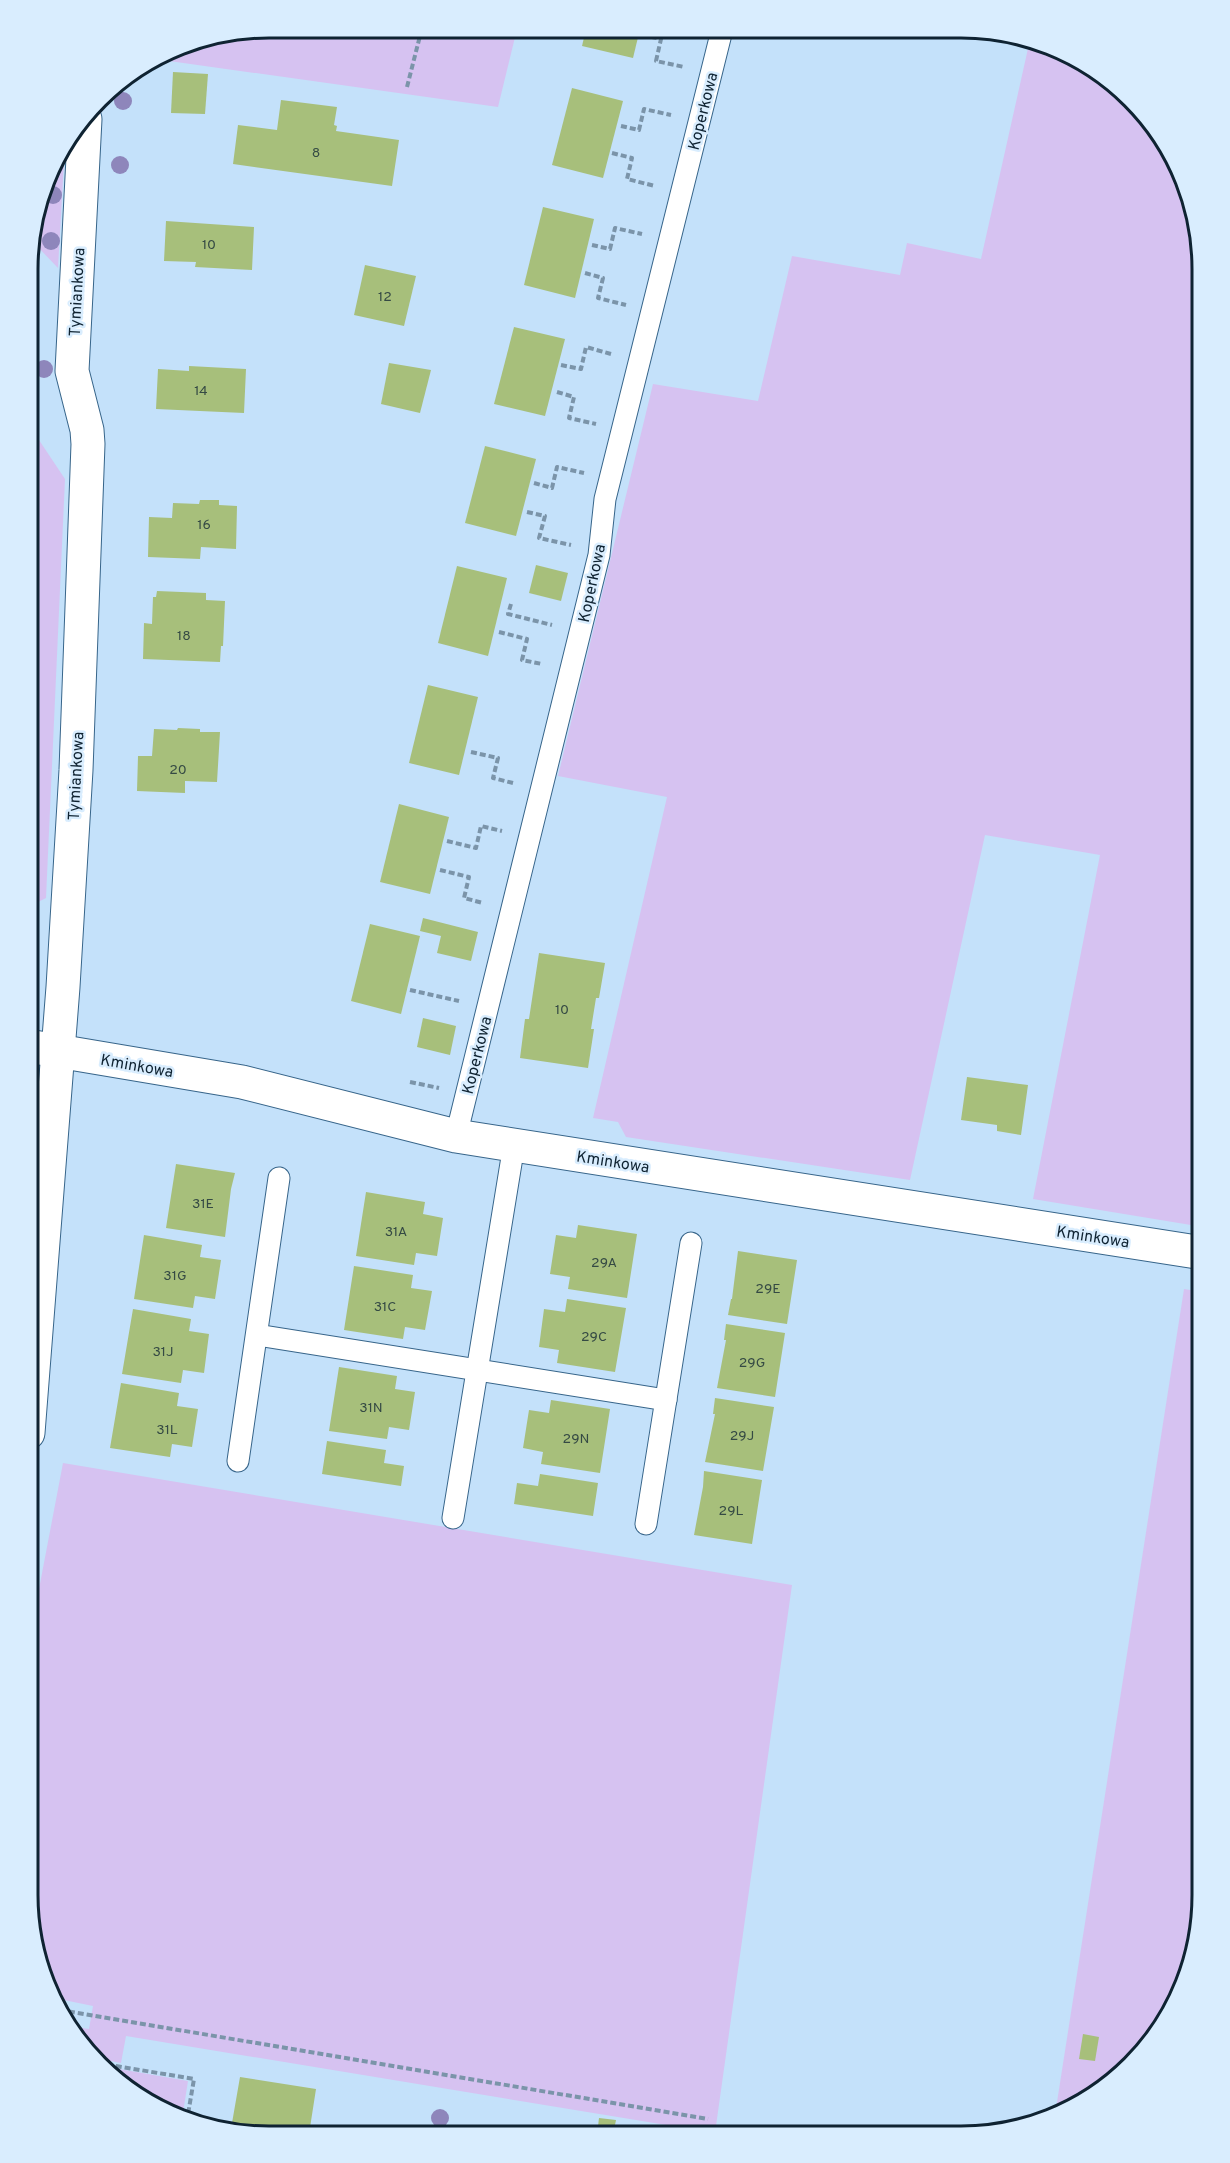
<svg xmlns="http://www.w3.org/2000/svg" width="1230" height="2163" font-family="Overpass,sans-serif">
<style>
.green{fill:#d6c2f1}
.building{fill:#a7bf7b}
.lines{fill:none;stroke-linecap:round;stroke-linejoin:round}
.lane-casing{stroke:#37658a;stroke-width:23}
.street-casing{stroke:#37658a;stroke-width:35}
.path{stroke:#7b94a9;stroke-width:4;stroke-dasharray:6 3;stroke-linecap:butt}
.lane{stroke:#fff;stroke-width:21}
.street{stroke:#fff;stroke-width:33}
.tree{fill:#8e86bb}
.labels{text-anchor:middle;stroke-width:5;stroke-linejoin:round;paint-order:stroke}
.number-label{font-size:14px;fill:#354a44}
.street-label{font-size:16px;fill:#0f2332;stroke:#d9edfe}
.rim{fill:none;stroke:#0f2332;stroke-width:3}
</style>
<rect width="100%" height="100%" fill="#c4e1fa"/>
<g class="green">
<path d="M269,27l248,2 -19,78 -343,-48 21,-14z"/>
<path d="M1029,44l40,9 51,34 42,47 28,57 13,77v959l-170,-28 67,-344 -115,-20 -75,345 -284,-43 -8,-15 -25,-4 74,-321 -109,-21 95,-392 105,17 34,-145 108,19 7,-32 74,16z"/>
<path d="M65,144l-7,124 -22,-23c2,-38 6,-70 29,-101z"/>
<path d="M29,425l36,54 -19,419 -18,9z"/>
<path d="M1184,1289l19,3 -1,619 -17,76 -32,55 -57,53 -41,20z"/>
<path d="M63,1463l729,122 -77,548 -589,-97 -5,27c-32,-6 -37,-8 -52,-37l20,3 4,-23 -39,-8 -14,-26 -13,-78v-242z"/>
<path d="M119,2069l69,12 -6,38 -61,-33 -4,-4z"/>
</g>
<g class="building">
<path d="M586,29h54l-7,29 -51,-12z"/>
<path d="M173,72l35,2 -3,40 -34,-1z"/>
<path d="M572,88l51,13 -20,77 -51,-13z"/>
<path d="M281,100l56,7 -3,18 3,1 -1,5 63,9 -7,46 -159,-22 5,-39 39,5z"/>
<path d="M543,207l51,12 -19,79 -51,-13z"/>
<path d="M166,221l88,6 -2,43 -57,-3 1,-5 -32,-1z"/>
<path d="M365,265l51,11 -12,50 -50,-11z"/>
<path d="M514,327l51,12 -20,77 -51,-12z"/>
<path d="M389,363l42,7 -11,43 -39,-9z"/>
<path d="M189,366l57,3 -2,44 -88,-4 2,-40 31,2z"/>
<path d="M485,446l51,13 -20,77 -51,-13z"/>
<path d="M200,500h19v5l18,1 -1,43 -35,-2 -1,12 -52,-2 1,-40 23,1 1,-15 26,1z"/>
<path d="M536,565l32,8 -7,28 -32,-8z"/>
<path d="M457,566l50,12 -19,78 -50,-13z"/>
<path d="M157,591l49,2v7l19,1 -2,45h-2l-1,16 -77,-3 1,-36 8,1 1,-27h3z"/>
<path d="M428,685l50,12 -19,78 -50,-12z"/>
<path d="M178,728l22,1v3h20l-3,50 -32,-1v12l-48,-2 1,-35h14l2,-27 23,1z"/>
<path d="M399,804l50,13 -19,77 -50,-12z"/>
<path d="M423,918l55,14 -7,29 -34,-8 4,-17 -21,-5z"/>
<path d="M370,924l50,12 -19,78 -50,-13z"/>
<path d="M539,953l66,10 -6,35h-3l-5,31h3l-6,39 -68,-10 5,-39h4z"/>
<path d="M423,1018l33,8 -6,29 -33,-8z"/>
<path d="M967,1077l61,8 -7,50 -24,-4v-6l-36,-5z"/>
<path d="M176,1164l59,9 -4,16 -6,48 -59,-9z"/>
<path d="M366,1192l59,10 -2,12 20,4 -6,38 -21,-3 -2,12 -58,-9z"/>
<path d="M578,1225l59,9 -10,64 -59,-9 2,-12 -20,-3 6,-39 20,3z"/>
<path d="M144,1235l58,10 -2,12 21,3 -6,39 -20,-3 -2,12 -59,-9z"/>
<path d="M738,1251l59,9 -10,64 -59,-9 3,-16h1z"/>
<path d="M354,1266l59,9 -2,13 21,3 -7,39 -20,-3 -2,12 -59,-9z"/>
<path d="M567,1299l59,9 -11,64 -58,-9 2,-13 -20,-3 5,-38 21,3z"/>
<path d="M133,1309l58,10 -2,12 20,3 -5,39 -21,-3 -2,13 -59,-9z"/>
<path d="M726,1324l59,9 -10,64 -58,-9 9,-48h-2z"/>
<path d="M339,1367l58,9 -2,13 20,3 -6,38 -20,-3 -2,12 -58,-8z"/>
<path d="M121,1383l58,10 -2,13 21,3 -6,38 -20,-3 -2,13 -60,-9z"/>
<path d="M715,1398l59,9 -11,64 -58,-9 10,-48h-2z"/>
<path d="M551,1400l59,9 -10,64 -59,-9 2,-12 -20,-4 6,-38 20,3z"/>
<path d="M327,1441l59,9 -2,13 20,3 -3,20 -79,-12z"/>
<path d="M704,1471l58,9 -10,64 -58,-9 9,-48z"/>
<path d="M540,1474l58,9 -5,33 -79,-12 3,-21 21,3z"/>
<path d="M1083,2034l16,3 -4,24 -16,-2z"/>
<path d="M240,2077l76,12 -7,45h-72l-45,-12 1,-6 39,7z"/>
<path d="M599,2118l17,2 -3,15h-16z"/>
</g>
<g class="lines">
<defs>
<g id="lane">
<path d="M456,1136l143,-581 6,-56 117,-469"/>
<path d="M257,1335l409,65"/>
<path d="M238,1461l41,-283"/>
<path d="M453,1518l61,-373"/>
<path d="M646,1524l45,-281"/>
</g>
<g id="street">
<path d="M28,1046l214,36 214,54 747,117"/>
<path d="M28,1433l35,-446 13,-217 12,-326 -1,-14 -15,-59 13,-252"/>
</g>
</defs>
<use href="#lane" class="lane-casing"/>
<use href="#street" class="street-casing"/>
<g class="path">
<path d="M642,35l19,4 -5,22 28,6"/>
<path d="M407,87l15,-59"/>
<path d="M621,126l18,4 5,-21 27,6"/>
<path d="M612,153l20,5 -5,21 28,7"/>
<path d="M592,245l18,4 5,-21 27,6"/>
<path d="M585,273l18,5 -5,20 28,7"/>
<path d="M561,365l20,4 5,-22 25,7"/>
<path d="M557,392l17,5 -5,21 27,6"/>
<path d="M534,483l18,5 5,-21 27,6"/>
<path d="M527,512l18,4 -6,22 32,7"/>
<path d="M511,604l-3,10 44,11"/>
<path d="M499,632l28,7 -5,21 20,4"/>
<path d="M471,752l27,6 -5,20 20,5"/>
<path d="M447,841l29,7 5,-22 21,5"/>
<path d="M440,870l29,7 -5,21 19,5"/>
<path d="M410,990l49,11"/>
<path d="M410,1082l29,6"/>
<path d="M60,2010l648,109"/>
<path d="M98,2063l96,16 -7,41"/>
<path d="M111,2076l2,-11"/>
</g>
<use href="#lane" class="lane"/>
<use href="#street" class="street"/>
</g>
<g class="tree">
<circle cx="123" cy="101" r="9"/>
<circle cx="120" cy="165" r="9"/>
<circle cx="53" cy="195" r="9"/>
<circle cx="51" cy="241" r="9"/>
<circle cx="44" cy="369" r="9"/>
<circle cx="440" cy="2118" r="9"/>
</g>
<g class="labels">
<g class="number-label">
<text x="316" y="157">8</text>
<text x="209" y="249">10</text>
<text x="385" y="301">12</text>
<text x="201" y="395">14</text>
<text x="204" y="529">16</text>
<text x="184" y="640">18</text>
<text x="178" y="774">20</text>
<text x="562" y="1014">10</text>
<text x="203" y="1208">31E</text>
<text x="396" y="1236">31A</text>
<text x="604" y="1267">29A</text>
<text x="175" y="1280">31G</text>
<text x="768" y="1293">29E</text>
<text x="385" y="1311">31C</text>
<text x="594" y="1341">29C</text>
<text x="163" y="1356">31J</text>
<text x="752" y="1367">29G</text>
<text x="371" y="1412">31N</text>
<text x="167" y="1434">31L</text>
<text x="742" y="1440">29J</text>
<text x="576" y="1443">29N</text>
<text x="731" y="1515">29L</text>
</g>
<g class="street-label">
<text transform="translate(702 111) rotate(-76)" y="6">Koperkowa</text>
<text transform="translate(76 292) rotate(-87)" y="6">Tymiankowa</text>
<text transform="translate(591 583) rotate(-78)" y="6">Koperkowa</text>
<text transform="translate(75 776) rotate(-87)" y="6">Tymiankowa</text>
<text transform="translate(476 1055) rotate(-76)" y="6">Koperkowa</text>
<text transform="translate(137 1065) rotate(10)" y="6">Kminkowa</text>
<text transform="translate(613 1161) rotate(9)" y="6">Kminkowa</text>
<text transform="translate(1093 1236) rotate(9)" y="6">Kminkowa</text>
</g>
</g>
<path d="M0 0H1230V2163H0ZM269 38H961A231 231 0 0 1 1192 269V1895A231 231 0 0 1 961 2126H269A231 231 0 0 1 38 1895V269A231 231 0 0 1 269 38Z" fill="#d9edfe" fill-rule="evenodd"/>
<path class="rim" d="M269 38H961A231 231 0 0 1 1192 269V1895A231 231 0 0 1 961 2126H269A231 231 0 0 1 38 1895V269A231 231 0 0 1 269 38Z"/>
</svg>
